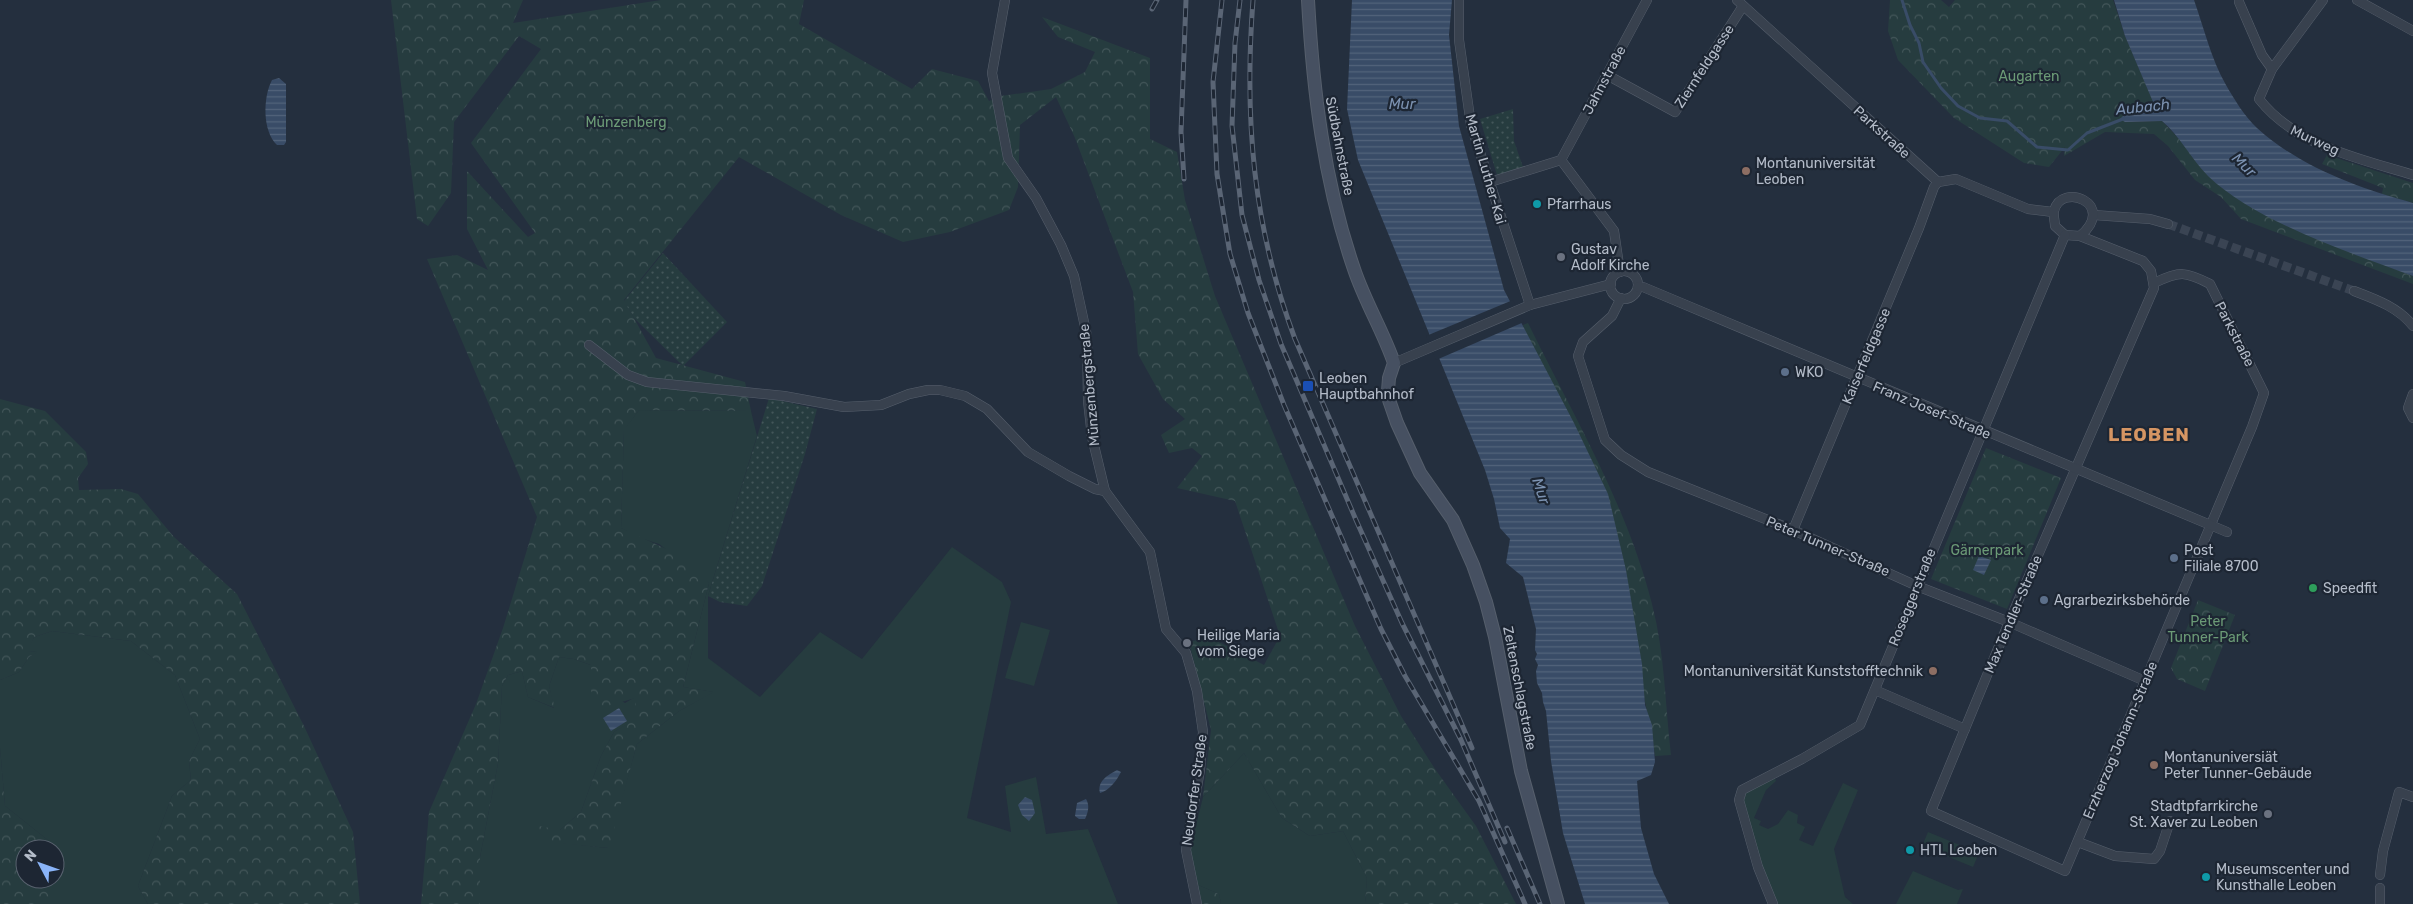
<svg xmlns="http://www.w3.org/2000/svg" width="2413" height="904" font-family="Rubik,sans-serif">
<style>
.grass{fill:#263c3f}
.forest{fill:url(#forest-crowns)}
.garden{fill:url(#garden-dots)}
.water{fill:url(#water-rules)}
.pier{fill:#242f3e}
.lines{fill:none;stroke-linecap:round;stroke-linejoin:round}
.stream{stroke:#394c67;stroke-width:3}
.minor-tunnel{stroke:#3a4453;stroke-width:9;stroke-dasharray:9 4.5;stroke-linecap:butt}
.minor-casing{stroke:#565f6c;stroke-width:10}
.secondary-casing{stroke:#565f6c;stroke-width:14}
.minor{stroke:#38414e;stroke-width:9}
.secondary{stroke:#465061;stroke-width:12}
.rail-casing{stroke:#5a6575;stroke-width:5}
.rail{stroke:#1d2633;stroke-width:3;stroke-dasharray:9;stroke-linecap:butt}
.education-dot{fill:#8d6e63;stroke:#1d2633;stroke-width:2}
.culture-dot{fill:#0f9aa8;stroke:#1d2633;stroke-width:2}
.worship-dot{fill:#6b7280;stroke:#1d2633;stroke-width:2}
.service-dot{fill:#5c6f8a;stroke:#1d2633;stroke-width:2}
.transit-dot{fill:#1a4fb4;stroke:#1d2633;stroke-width:2}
.leisure-dot{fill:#2e9e5b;stroke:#1d2633;stroke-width:2}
.labels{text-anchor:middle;stroke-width:4.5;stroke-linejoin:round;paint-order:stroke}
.street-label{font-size:14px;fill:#b4bcc9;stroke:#1d2633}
.park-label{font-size:14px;fill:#6b9a76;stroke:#1d2633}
.poi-label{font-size:14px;fill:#b4bcc9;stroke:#1d2633;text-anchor:start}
.water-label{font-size:15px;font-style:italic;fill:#7c92b1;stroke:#1d2633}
.district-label{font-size:19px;font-weight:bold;letter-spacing:1px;fill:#d59563;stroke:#1d2633}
</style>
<defs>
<pattern id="forest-crowns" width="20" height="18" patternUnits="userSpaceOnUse" patternTransform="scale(1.25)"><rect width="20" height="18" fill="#263c3f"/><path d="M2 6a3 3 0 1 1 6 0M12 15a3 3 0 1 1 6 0" fill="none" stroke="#435659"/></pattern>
<pattern id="garden-dots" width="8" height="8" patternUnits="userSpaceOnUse" patternTransform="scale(1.25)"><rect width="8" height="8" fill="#263c3f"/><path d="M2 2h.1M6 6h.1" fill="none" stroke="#435659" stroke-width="1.8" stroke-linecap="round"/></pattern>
<pattern id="water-rules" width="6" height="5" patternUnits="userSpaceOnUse" patternTransform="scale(1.25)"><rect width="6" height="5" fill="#394c67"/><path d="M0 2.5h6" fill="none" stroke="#53647b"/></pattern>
</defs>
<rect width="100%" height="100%" fill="#242f3e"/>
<g class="grass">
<path d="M639,410l112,1 6,25 -49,160v62l52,39 60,-65 42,27 90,-112 50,35 9,20 -44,216 44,14 -6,-46 31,-9 10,57 42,-5 30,75h-638v-47l18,-94 4,-77 6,-11 14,-4 6,26 26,11 -5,-22 10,-29 15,2 17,6 2,18 32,20 10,-6v23l-21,12 -13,24 -20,56 -21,18 -24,10 72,8 29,-104 42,-33 34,-19 -30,-5 26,-104 -50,-39 -22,-7 -16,-9 3,-99z"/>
<path d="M1021,622l29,8 -16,56 -29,-8z"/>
<path d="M52,631l79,10 44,34 25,64 -11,22 2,19 -19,16 -34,90 10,18h-99v-25h6v-30h-5v-7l-45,-36 -5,-58v-68l19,-8 10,-15 8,-5 -10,-1 7,-14z"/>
<path d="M1244,753l38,65 28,18 33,-5 24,47 -2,26h-144l-2,-10 -21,-9 -8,-36 13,-52z"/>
<path d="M1773,774l3,7 -10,9 -12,28 7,3 -2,4 9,4 10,-5 10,-14 10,5 -1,8 8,4 -6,13 14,6 30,-63 15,7 -24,59 11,48 8,7h-80l-34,-104 3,-10z"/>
<path d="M1928,832l51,21 -6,14 -51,-21z"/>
<path d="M1913,871l45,19 5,-1 -6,15h-61z"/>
</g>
<g class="forest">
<path d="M391,0h132l-10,23 148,-23h143l-5,24 113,65 20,-20 46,12 11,20 12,-5 50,-7 34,-17 10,-20 -37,-15 -16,-20 108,41v81l27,13 8,48 30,96 140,330 46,90 34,53 41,57 40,78h-151l2,-26 -24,-47 -33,5 -28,-18 -38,-65 -41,44 8,-67 -22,-88 20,-5 55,28 16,-29 -45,-135 -58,-13 25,-32 -10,-8 -23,5 -8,-18 24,-16 -22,-20 -25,-45 -5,-62 -58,-154 -19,-41 -36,28 -2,62 -9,23 -59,22 -47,10 -62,-27 -102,-58 -115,143 32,58 89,24 6,29 -112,-1 -15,20 -3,98 69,32 19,23 -26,104 31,5 -35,19 -42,33 -28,104 -73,-7 3,-15 21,4 21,-18 20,-56 13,-24 21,-13v-21l-30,9 -14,-8v-34l-17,-6 -15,-2 -10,29 6,22 -27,-11 -6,-26 -14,4 -6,11 -4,77 -18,94v47h-59l8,-92 47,-108 27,-76 34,-111 -110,-258 30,-4 31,15 -21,-41v-58l61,66 7,-4 -64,-90 70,-94 -22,-13 -65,86 -3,71 -23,33 -11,-7z"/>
<path d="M1890,0h51l8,7 6,-7h158l12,36 32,74 -33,5 1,7 37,-1 66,70 42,26 63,28 80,31v8l-172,-65 -20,-22 -26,-17 -27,-34 -14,-12 -49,-2 -41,24 1,-9 -16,20 -25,-4 -70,-45 -56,-58 -10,-29z"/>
<path d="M2327,155l86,28v20l-31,-9 1,-6 -61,-24z"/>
<path d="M1528,323c45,92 99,182 124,281 13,50 13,100 19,151l-16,1c-2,-18 -6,-33 -9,-50 -5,-19 -4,-39 -8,-58l-115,-323z"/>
<path d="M0,399l45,12 41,41 2,12 -10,14 1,12 42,-1 17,5 36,43 63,57 67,132 49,106 7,72h-212l-10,-18 34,-90 19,-16 -2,-19 11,-22 -25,-64 -44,-34 -79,-10 -18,6 -6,14 10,1 -9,5 -10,15 -19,8z"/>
<path d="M1986,448l75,30 -54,131 -76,-30z"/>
<path d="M2198,600l37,15 -30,76 -28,-12 -6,-11z"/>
<path d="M0,748l5,58 45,36v7h-25v30h24v25h-49z"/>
<path d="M1198,885l21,9 2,10h-19z"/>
</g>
<g class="garden">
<path d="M1513,109l1,32 9,26 -26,8 -17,-56z"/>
<path d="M663,253l64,69 -44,44 -49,-48 -10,-17z"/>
<path d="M769,398l48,11 -12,45 -43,132 -15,20 -27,-4 -12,-6z"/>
</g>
<g class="water">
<path d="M1352,0h100l-3,35 10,91 45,164 70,133 34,71 18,76 16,94 3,41 7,20 3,37 -4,13 -14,6 4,47 13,46 15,30h-84l-22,-71 -12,-72 -5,-50 -3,-9 -1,-9 -5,-10 -1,-12 2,-6 -3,-6 2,-5 -2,-4 1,-21 -13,-52 -17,-14 4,-24 -10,-11 -6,-29 -9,-29 -127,-310 -11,-51z"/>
<path d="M2114,0h80c10,28 17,59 32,85 8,14 19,32 31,43 43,39 101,60 156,75v73c-62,-23 -157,-54 -205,-100 -17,-17 -28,-40 -46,-55l-37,1 -5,-3 4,-4 32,-6 -31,-73z"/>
<path d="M279,78l7,6v58l-2,3h-7c-15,-14 -14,-48 -5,-65z"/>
<path d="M1979,556l12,4 -7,15 -11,-5z"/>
<path d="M619,708l8,13 -16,10 -8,-13z"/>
<path d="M1117,770l4,2c-4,8 -12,19 -21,21 -3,-12 8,-18 17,-23z"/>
<path d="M1025,797l7,3 3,13 -6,8 -7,-6 -4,-10z"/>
<path d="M1086,799c4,7 2,13 -1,20h-6l-4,-3 2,-13z"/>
</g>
<path class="pier" d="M1513,300l11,22 -88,38 -10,-24z"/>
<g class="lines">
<path class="stream" d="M1902,0l8,25 9,18 4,19 18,26 17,18 22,12 27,3 30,26 31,3 19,-17 36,-14"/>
<path class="minor-tunnel" d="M2168,224l186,67"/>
<defs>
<g id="minor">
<path d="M1005,0l-13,73 16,85 28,40 25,47 13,31 13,60 1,65 4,36 13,54 45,61 16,77 20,24 11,38 6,41 -3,38 -14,80 11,54"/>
<path d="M1459,0v40l12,85 59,180"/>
<path d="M1737,0l201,182 18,-3 72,30 25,3"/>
<path d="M2323,0l-51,69 -13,30c37,47 99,59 154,76"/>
<path d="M2357,0l56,31"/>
<path d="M2239,2l23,53 10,14"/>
<path d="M1607,75l68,37 68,-106"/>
<path d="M1490,182l71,-22"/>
<path d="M2094,215l56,4 18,5"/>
<path d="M2080,236c38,-32 -19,-55 -26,-25 -1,4 1,11 1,15l10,9 15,1 63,25 8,10 3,17 -145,334 -78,189 134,60 187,-444 12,-34 -54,-109c-25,-13 -30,-13 -56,-1"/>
<circle cx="1624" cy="285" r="14"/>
<path d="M1620,272l-6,-41 -53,-71 86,-160"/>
<path d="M1638,287h5l584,245"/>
<path d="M2354,291c21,8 44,16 59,35"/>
<path d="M1621,298l-9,18 -29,26 -5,14 27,84 16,15 27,17 145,58 124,56 92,36 136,59"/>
<path d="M589,345l39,30 19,7 137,14 60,11 37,-2 28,-11 19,-4h12l25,6 22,13 41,43 41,24 26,13 10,2"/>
<path d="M1394,363l136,-58 81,-21"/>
<path d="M2413,394l-5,14 5,10"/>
<path d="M1793,530l126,-302 15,-41 4,-5"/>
<path d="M1875,690l90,39"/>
<path d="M2078,842l37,14 39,3 6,-8 10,-30"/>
<path d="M2380,875l3,-24 16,-59 14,5"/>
<path d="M2380,888v16"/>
<path d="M1773,904l-15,-37 -19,-67 3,-10 60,-31 58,-34 205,-490"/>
</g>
<path id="secondary" d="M1308,0c5,91 16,182 46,269 11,33 29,62 40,94l-5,15 -1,13 1,9 8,23 23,50 33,47 20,45 13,37 9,35 26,134 37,133"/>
</defs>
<use href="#minor" class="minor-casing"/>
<use href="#secondary" class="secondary-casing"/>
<use href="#minor" class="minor"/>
<use href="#secondary" class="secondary"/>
<defs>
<g id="rail">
<path d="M1222,0l-9,82 4,92 13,80 18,59 36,92 97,224 24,47 74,125 46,103"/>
<path d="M1240,0l-5,43 -3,83 10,89 17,65 22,64 75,176 46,103 59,117 44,102"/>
<path d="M1253,0c-9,119 0,227 42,339l177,409"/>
<path d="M1152,9l5,-9"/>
<path d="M1184,179l-3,-47 5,-132"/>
<path d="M1507,828l33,76"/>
</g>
</defs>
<use href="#rail" class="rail-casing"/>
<use href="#rail" class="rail"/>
</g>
<g class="education-dot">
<circle cx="1746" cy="171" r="5"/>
<circle cx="1933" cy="671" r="5"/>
<circle cx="2154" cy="765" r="5"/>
</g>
<g class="culture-dot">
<circle cx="1537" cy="204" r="5"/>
<circle cx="1910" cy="850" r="5"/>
<circle cx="2206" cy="877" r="5"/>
</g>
<g class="worship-dot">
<circle cx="1561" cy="257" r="5"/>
<circle cx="1187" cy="643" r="5"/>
<circle cx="2268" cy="814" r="5"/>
</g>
<g class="service-dot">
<circle cx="1785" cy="372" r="5"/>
<circle cx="2174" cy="558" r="5"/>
<circle cx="2044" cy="600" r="5"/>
</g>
<rect class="transit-dot" x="1302" y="380" width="12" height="12" rx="2.5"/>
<circle class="leisure-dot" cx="2313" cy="588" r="5"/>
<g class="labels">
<g class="street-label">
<text transform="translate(1704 66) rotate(-57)" y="5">Ziernfeldgasse</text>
<text transform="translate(1604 80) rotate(-62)" y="5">Jahnstraße</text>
<text transform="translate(1882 132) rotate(42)" y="5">Parkstraße</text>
<text transform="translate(2315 140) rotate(25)" y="5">Murweg</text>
<text transform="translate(1340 146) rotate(79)" y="5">Südbahnstraße</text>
<text transform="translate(1486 169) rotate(74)" y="5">Martin Luther-Kai</text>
<text transform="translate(2235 334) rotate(63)" y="5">Parkstraße</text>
<text transform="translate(1866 356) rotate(-67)" y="5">Kaiserfeldgasse</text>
<text transform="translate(1089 385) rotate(-95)" y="5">Münzenbergstraße</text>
<text transform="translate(1932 410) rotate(23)" y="5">Franz Josef-Straße</text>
<text transform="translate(1828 546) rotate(23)" y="5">Peter Tunner-Straße</text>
<text transform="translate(1912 597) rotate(-68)" y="5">Roseggerstraße</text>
<text transform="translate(2013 614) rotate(-67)" y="5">Max Tendler-Straße</text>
<text transform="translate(1520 688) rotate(79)" y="5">Zeltenschlagstraße</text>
<text transform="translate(2120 740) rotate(-67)" y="5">Erzherzog Johann-Straße</text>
<text transform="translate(1194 790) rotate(-82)" y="5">Neudorfer Straße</text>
</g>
<g class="park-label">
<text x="2029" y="81">Augarten</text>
<text x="626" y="127">Münzenberg</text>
<text x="1987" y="555">Gärnerpark</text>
<text x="2208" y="626">Peter<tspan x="2208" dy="16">Tunner-Park</tspan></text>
</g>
<g class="poi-label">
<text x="1756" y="168">Montanuniversität<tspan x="1756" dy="16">Leoben</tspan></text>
<text x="1547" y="209">Pfarrhaus</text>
<text x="1571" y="254">Gustav<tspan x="1571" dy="16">Adolf Kirche</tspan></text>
<text x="1795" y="377">WKO</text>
<text x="1319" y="383">Leoben<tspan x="1319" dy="16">Hauptbahnhof</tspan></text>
<text x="2184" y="555">Post<tspan x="2184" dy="16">Filiale 8700</tspan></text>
<text x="2323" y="593">Speedfit</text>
<text x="2054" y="605">Agrarbezirksbehörde</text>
<text x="1197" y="640">Heilige Maria<tspan x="1197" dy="16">vom Siege</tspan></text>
<text x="1923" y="676" text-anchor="end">Montanuniversität Kunststofftechnik</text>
<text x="2164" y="762">Montanuniversiät<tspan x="2164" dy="16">Peter Tunner-Gebäude</tspan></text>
<text x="2258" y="811" text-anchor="end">Stadtpfarrkirche<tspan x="2258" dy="16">St. Xaver zu Leoben</tspan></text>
<text x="1920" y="855">HTL Leoben</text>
<text x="2216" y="874">Museumscenter und<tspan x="2216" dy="16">Kunsthalle Leoben</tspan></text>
</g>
<g class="water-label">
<text x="1402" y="109">Mur</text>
<text transform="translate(2143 107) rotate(-6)" y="5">Aubach</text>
<text transform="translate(2244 165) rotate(44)" y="5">Mur</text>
<text transform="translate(1541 491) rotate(71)" y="5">Mur</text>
</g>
<g class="district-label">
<text x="2149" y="441">LEOBEN</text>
</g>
</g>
<g transform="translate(40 864) rotate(311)"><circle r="24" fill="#1d2633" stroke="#59626f"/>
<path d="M0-4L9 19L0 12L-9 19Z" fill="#8ab4f8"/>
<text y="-8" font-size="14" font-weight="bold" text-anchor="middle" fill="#b4bcc9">N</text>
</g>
</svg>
